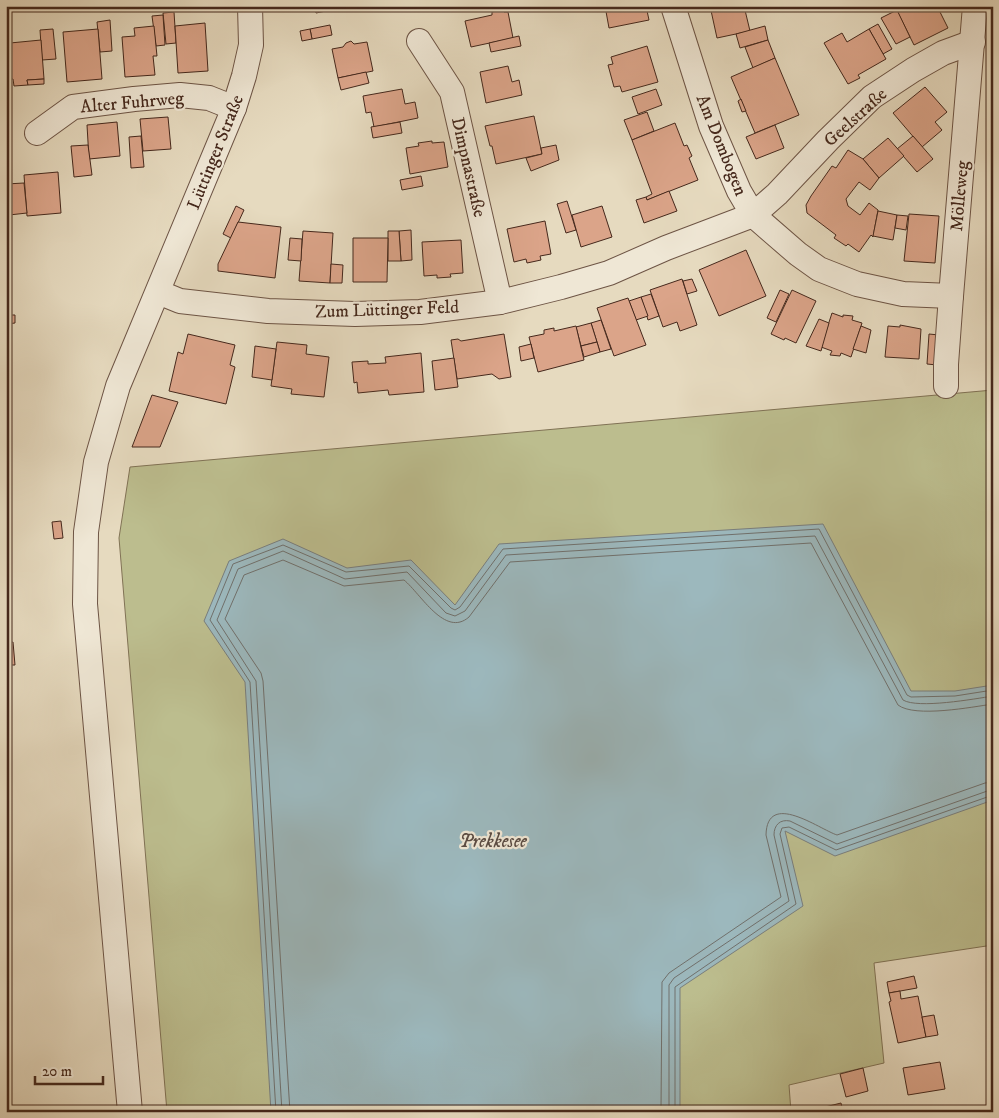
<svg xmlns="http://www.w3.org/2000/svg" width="999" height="1118" font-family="'IM FELL DW Pica',serif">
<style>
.green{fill:#bcbd8e;stroke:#807255}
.water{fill:#9cb8bd;stroke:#797e7d}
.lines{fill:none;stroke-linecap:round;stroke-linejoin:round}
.shore{stroke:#70706c;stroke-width:1}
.building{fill:#dba489;stroke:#45281c}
.street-casing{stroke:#6d5445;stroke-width:26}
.street{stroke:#efe7d5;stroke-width:24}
.labels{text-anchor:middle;stroke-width:4.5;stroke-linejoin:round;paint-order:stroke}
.street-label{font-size:18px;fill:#45281c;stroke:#efe7d5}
.water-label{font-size:19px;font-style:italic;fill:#5b4c44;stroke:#efe7d5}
</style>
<rect width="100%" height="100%" fill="#e6dabf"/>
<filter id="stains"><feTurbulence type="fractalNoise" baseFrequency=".004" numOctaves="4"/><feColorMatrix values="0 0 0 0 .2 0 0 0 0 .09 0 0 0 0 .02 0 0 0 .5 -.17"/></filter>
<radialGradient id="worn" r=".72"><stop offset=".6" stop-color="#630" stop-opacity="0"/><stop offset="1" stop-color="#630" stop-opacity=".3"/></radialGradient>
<path class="green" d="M993,390v555l-119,18 10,100 -95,22 2,27h-624l-48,-574 11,-71z"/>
<path class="water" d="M823,524l88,167h44l38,-6v115l-158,56 -50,-25 18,75 -123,82v124h-409l-26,-430 -41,-61 25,-60 54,-22 64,29 64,-8 44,45 44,-61z"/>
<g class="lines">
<g class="shore">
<path d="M276,1112l-26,-430 -40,-62 23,-56 50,-19 63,27 63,-6 42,42 4,2 5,-3 43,-58 316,-20 88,166 4,2 44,-1 38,-6"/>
<path d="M282,1112l-26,-431 -39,-61 21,-51 45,-18 62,28 62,-7 39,41 9,3 10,-5 41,-56 309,-19 88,164c15,9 71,-1 90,-4"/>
<path d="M290,1112l-27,-431 -2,-8 -36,-54 19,-44 39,-15 61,26 60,-6c17,14 41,58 65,37l41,-55 301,-19 87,162c17,13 74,2 95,-1"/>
<path d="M661,1112l1,-130 7,-9 112,-76 -15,-62c1,-45 53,-6 71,0l148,-52 8,-1"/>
<path d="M669,1112v-127l5,-7 115,-77 -15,-66c0,-10 6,-16 16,-14l47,23 156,-55"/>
<path d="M675,1112v-125l121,-83 -16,-70 2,-6 7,-1 47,23 157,-55"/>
</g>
</g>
<g class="building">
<path d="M314,6h32v1l-30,6z"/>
<path d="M605,6h41l3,14 -40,8z"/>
<path d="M710,6h34l6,25 -33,7z"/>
<path d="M895,6h12l-10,5z"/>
<path d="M907,6h30l11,22 -34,17 -17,-34z"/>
<path d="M504,9v3h4l5,26 -42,9 -6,-26 27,-6v-3z"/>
<path d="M897,10l13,27 -14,7 -15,-26z"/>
<path d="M174,12l2,31 -10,1 -3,-31z"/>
<path d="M163,15l2,30 -9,1 -4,-30z"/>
<path d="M110,20l2,31 -12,1 -3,-30z"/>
<path d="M205,23l3,48 -30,2 -3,-47z"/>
<path d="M878,24l14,25 -9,5 -14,-25z"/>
<path d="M330,25l2,10 -20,4 -2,-10z"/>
<path d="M154,26l3,30h-4l2,19 -30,2 -3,-40 13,-1 -1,-8z"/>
<path d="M765,26l3,14 -28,8 -4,-14z"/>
<path d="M53,29l3,30 -14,1 -2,-30z"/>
<path d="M98,29l4,50 -35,3 -4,-50z"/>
<path d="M310,29l2,10 -10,2 -2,-10z"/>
<path d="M869,29l17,30 -28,16 2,3 -12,6 -24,-41 18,-10 5,9z"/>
<path d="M519,36l2,10 -30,6 -2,-9z"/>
<path d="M41,40l3,39 -17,1 1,5 -14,1 -1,-7h-5l-2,-19v-5h5l-1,-12z"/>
<path d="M768,40l7,18 -22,10 -8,-21z"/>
<path d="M351,41l3,3 13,-2 6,29 -35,7 -6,-29 11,-2 3,-4z"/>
<path d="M647,46l11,36 -36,10 -2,-6 -6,1 -6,-22 5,-1 -2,-7z"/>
<path d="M775,58l24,57 -44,18 -24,-56z"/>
<path d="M508,66l4,16 7,-2 3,15 -36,8 -6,-31z"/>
<path d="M366,72l3,11 -28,7 -3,-12z"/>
<path d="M44,79v5l-16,1 -1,-5z"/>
<path d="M925,87l22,25 -12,10 7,8 -20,17 -29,-34z"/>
<path d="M402,89l3,15 10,-2 3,16 -44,9 -3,-15 -5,1 -3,-17z"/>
<path d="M656,89l6,16 -24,9 -6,-17z"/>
<path d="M741,99l5,12 -4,1 -4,-11z"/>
<path d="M647,112l7,19 -22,9 -8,-20z"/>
<path d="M534,116l8,38 -46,10 -4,-18h-2l-5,-20z"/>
<path d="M168,117l3,32 -28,2 -3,-32z"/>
<path d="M117,122l3,34 -31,3 -2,-34z"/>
<path d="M400,122l2,11 -29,5 -2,-11z"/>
<path d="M675,123l9,23 3,-1 5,11 -3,2 9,22 -51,20 -1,-3 6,-3 -20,-54z"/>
<path d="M775,125l9,23 -28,11 -10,-22z"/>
<path d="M141,136l3,31 -13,1 -2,-31z"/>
<path d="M913,136l20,23 -16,13 -20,-23z"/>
<path d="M888,138l16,18 -25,22 -16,-19z"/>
<path d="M432,141v2l12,-1 4,25 -38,7 -4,-26 13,-2 -1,-3z"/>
<path d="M88,145l4,30 -18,2 -3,-31z"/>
<path d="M556,145l3,15 -28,11 -5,-13 16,-4 -1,-6z"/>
<path d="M848,150l15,9 16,19 -9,12 -11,-8 -13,17 2,7 12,9 9,-12 9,7 -5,27 -2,-2 -12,17 -11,-8 -2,2 -12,-8 2,-3 -29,-22 -1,-8 5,-9 21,-30 4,2z"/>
<path d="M58,172l3,41 -34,3 -3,-41z"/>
<path d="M421,176l2,10 -21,4 -2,-10z"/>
<path d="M24,183l3,30 -18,2 -3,-31z"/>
<path d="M669,191l8,20 -33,12 -8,-23 10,-3 1,3z"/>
<path d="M567,201l9,29 -10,3 -9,-29z"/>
<path d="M236,206l8,4 -13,28 -8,-4z"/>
<path d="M602,206l10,31 -31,10 -9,-32z"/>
<path d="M878,211l19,4 -4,25 -20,-4z"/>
<path d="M909,214l30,2 -4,47 -31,-2z"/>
<path d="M897,215l11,1 -2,14 -11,-2z"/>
<path d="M545,221l6,33 -11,2 1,4 -14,3 -1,-4 -12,3 -7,-33z"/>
<path d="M238,222l43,5 -6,51 -57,-7v-7z"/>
<path d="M411,230l1,30 -11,1 -2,-30z"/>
<path d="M303,231l30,2 -3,50 -31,-2z"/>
<path d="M388,231h11l2,30h-13z"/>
<path d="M290,238l12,1 -1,22 -13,-1z"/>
<path d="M353,238h35l-1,44h-34z"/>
<path d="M461,240l2,33 -13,1 1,3 -14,1v-3l-13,1 -2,-34z"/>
<path d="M746,250l20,46 -47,20 -20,-46z"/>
<path d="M331,264l12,1 -1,18h-12z"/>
<path d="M682,279l15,46 -17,6 -3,-9 -14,5 -13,-37z"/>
<path d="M692,279l5,12 -10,3 -4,-13z"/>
<path d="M780,290l9,4 -13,28 -9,-4z"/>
<path d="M792,290l24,11 -20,42 -11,-5 -1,2 -13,-6z"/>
<path d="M651,294l8,22 -11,4 -7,-23z"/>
<path d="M641,297l7,19 -12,4 -7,-19z"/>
<path d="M628,298l18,47 -32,11 -17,-48z"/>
<path d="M832,313l11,4v-2l10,1 -1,4 10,3 -11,34 -10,-4 -1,3 -10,-1 2,-4 -11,-4z"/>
<path d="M7,315h8v8l-8,1z"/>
<path d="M819,319l10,4 -8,28 -15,-5z"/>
<path d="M601,320l10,29 -11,3 -9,-29z"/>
<path d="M591,323l6,19 -16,4 -5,-19z"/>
<path d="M900,325l21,4 -2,30 -34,-2 3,-31 12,1z"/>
<path d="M576,326l8,34 -46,12 -9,-35 15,-3v-4l10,-2v3z"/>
<path d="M861,326l10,4 -5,23 -13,-4z"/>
<path d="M188,334l47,11 -5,20 5,2 -9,37 -57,-13 9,-39 5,2z"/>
<path d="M504,334l7,43 -12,2 -7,-5 -35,5 -6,-39 7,-1 3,2z"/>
<path d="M929,334l10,1 -2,30 -10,-1z"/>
<path d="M277,342l30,3 -1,9 23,3 -5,40 -33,-3 1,-5 -21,-3z"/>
<path d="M597,342l3,10 -16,5 -3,-11z"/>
<path d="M531,344l3,14 -13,3 -2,-14z"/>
<path d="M255,346l21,3 -4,31 -20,-3z"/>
<path d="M421,353l3,39 -35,3 -1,-5 -30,3 -1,-11 -3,1 -2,-21 16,-1v3l18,-1 -1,-6z"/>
<path d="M454,358l4,29 -23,3 -3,-29z"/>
<path d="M152,395l26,7 -18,45h-28z"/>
<path d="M6,444h2l1,11h-3z"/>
<path d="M61,521l2,17 -9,1 -2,-17z"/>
<path d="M6,531h2l1,12h-3z"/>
<path d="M13,642l2,23h-9v-22z"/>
<path d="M914,976l3,12 -28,5 -2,-11z"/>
<path d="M900,991l1,8 17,-3 8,41 -28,6 -9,-41 2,-1 -2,-8z"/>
<path d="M934,1015l4,20 -12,2 -4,-20z"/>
<path d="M940,1062l5,27 -37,6 -5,-27z"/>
<path d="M863,1068l5,23 -22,6 -6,-23z"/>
<path d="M841,1103l2,9h-21l-1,-4z"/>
</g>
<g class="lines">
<defs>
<g id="street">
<path d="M673,6l38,120 28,65 14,24 45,39 21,15 38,15 46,10 48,2"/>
<path d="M419,41l33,51 48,210"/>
<path d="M37,133l36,-26 61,-8 46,-4 29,3 25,10"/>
<path d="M158,292l22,9 88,10 87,3 65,-2 80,-10 61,-15 48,-14 57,-25 87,-33 24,-21 51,-54 44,-43 41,-27 30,-17 30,-11"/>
<path d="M946,386v-22l5,-68 24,-290"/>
<path d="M130,1112l-45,-508 1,-72 10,-70 22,-76 116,-278 10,-32 7,-31 -1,-39"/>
</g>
</defs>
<use href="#street" class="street-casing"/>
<use href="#street" class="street"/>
</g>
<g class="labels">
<g class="street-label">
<text transform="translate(132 102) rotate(-5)" y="6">Alter Fuhrweg</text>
<text transform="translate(855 117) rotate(-42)" y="6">Geelstraße</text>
<text transform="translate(722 145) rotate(68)" y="6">Am Dombogen</text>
<text transform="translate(215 152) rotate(-68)" y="6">Lüttinger Straße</text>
<text transform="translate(469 167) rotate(77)" y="6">Dimpnastraße</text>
<text transform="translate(959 196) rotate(-85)" y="6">Mölleweg</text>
<text transform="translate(387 309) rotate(-2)" y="6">Zum Lüttinger Feld</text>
</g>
<g class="water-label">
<text x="493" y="847">Prekkesee</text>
</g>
</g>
<rect width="999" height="1118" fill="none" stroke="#e6dabf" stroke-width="25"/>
<rect x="8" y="8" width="984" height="1103" fill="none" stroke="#45281c" stroke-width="2.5"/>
<rect x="12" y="12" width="974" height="1093" fill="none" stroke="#45281c"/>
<path d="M35 1076v8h68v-8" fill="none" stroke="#45281c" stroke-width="2.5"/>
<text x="42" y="1076" font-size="15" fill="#45281c" stroke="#efe7d5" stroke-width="4" paint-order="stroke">20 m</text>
<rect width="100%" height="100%" filter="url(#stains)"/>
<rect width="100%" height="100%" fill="url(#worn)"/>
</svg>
